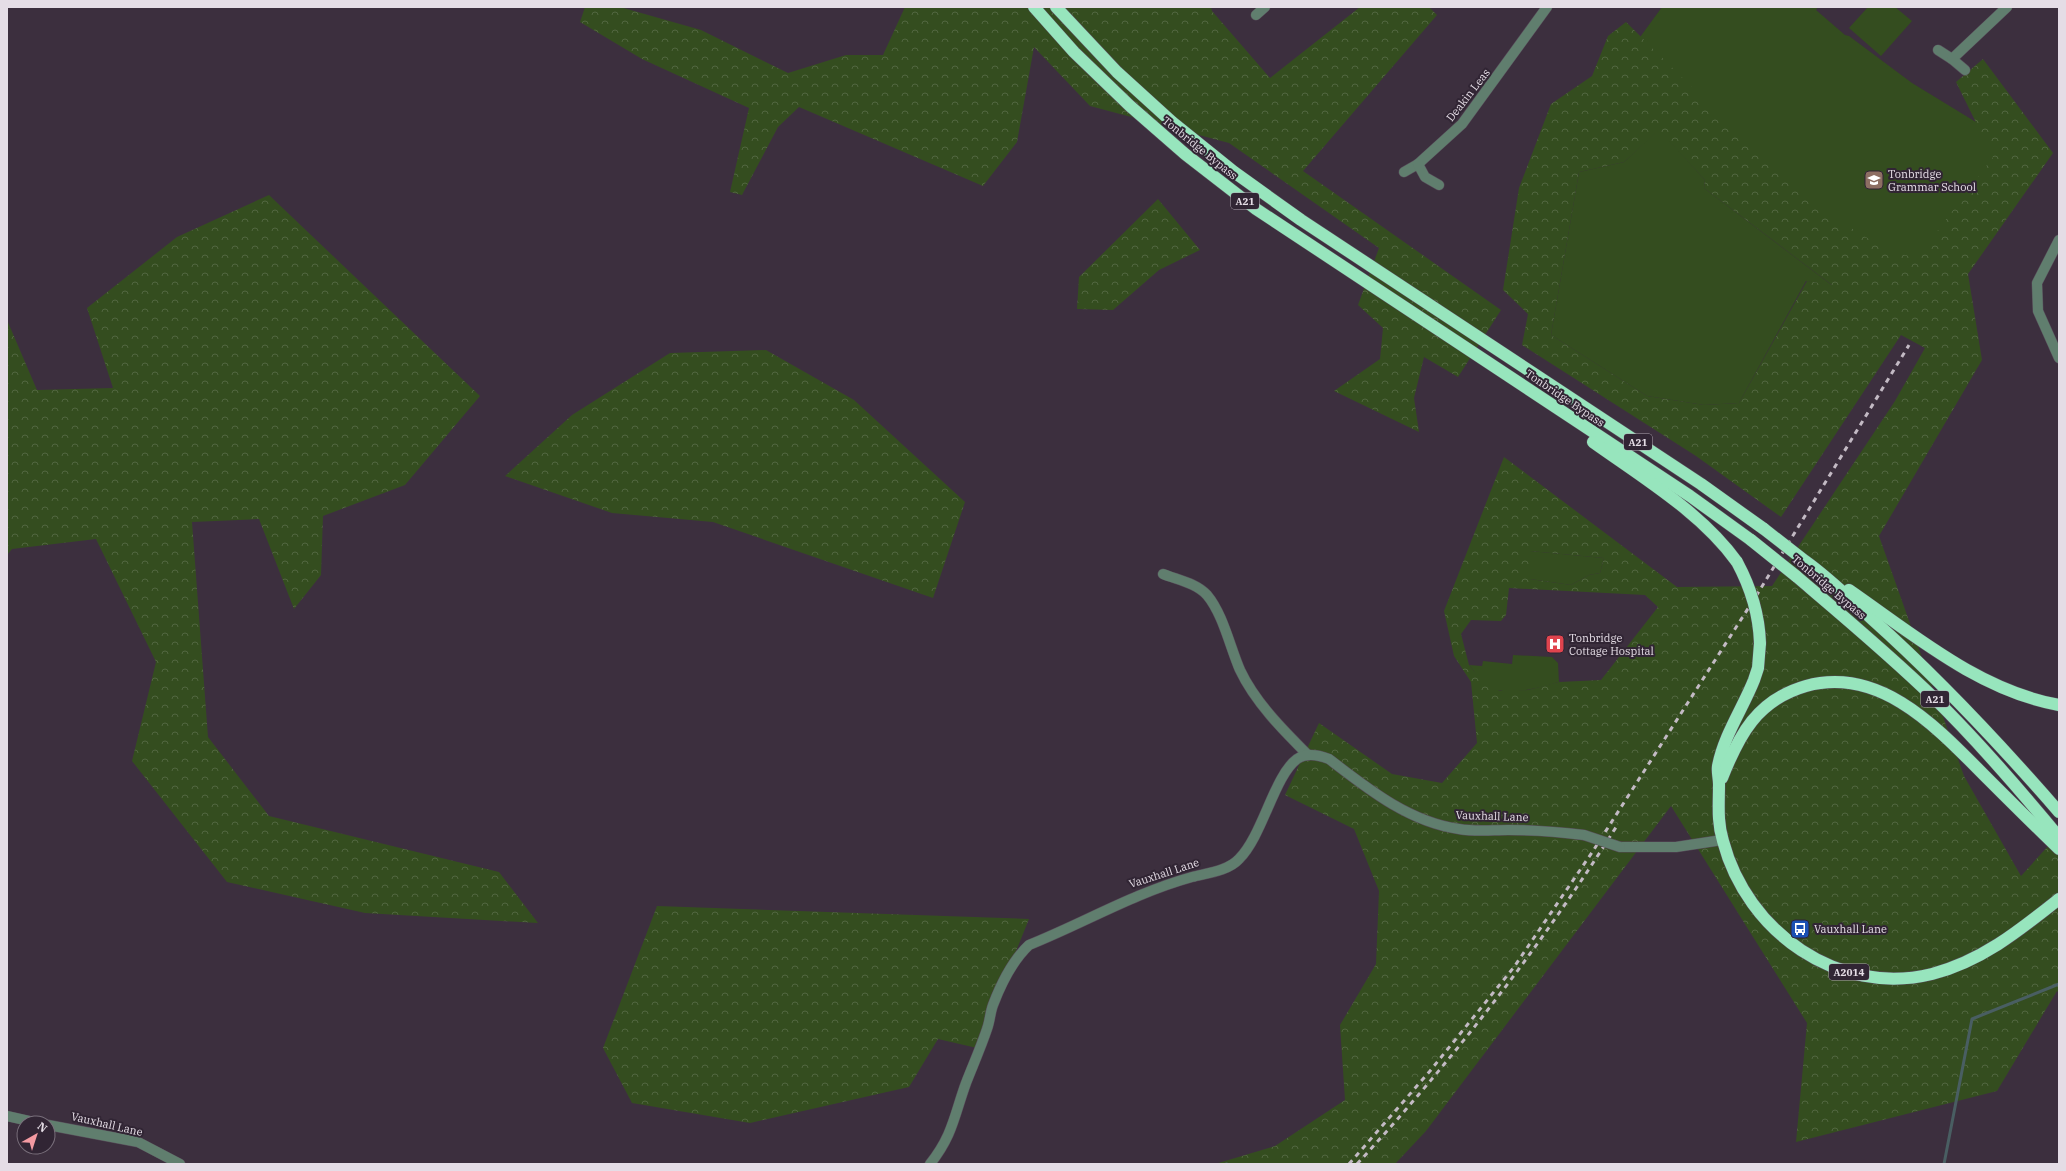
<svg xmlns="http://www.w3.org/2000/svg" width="2066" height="1171" font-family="'IBM Plex Serif',serif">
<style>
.green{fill:#344d1f}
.forest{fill:url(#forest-crowns);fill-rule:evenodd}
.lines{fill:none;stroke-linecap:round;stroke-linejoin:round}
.stream{stroke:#495e62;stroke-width:3}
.minor-casing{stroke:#574b59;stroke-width:11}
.highway-casing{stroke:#574b59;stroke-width:13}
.minor{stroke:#607e6e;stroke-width:10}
.highway{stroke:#97e5bd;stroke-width:12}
.rail{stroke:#c3bac4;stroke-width:3;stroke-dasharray:5 5;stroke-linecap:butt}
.minor-bridge-casing{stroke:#574b59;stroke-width:11;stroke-linecap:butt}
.highway-bridge-casing{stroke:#574b59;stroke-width:13;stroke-linecap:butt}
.minor-bridge{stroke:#607e6e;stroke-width:10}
.highway-bridge{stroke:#97e5bd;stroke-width:12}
.labels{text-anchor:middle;stroke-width:4;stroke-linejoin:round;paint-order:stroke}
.shield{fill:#312534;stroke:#afa6b1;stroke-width:1}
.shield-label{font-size:10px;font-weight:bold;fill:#e5dde6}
.street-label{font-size:11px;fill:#e5dde6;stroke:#312534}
.poi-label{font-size:11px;fill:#e5dde6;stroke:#312534;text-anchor:start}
</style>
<defs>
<pattern id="forest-crowns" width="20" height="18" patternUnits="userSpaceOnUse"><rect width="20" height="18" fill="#344d1f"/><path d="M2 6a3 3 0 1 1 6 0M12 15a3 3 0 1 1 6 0" fill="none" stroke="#516640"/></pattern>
</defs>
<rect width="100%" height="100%" fill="#3c2f3e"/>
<g class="green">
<path d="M1662,7h156l-2,3 29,25 4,1 63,47 95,58 -85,142 -121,-64 -166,-175z"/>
<path d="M1868,7h27l17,14 -31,35 -32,-28z"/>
<path d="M1659,129l46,51 -1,8 129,98 -27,-5 -67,122 -35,2 -57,-9 -96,-61 28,-163 45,-10z"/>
<path d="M1530,551l74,7 -4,15 -11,2 -18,10 -41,-6z"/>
<path d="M1513,655l39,2 6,6 1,19c-20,6 -60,17 -77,1 -5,-5 -8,-13 -13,-18l13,1 1,-5 29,3z"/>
</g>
<g class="forest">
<path d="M585,7h35l81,23 87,43 58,-18h37l22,-48h306l1,4 58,67 90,-71h69l8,8 -134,156 198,139 -43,67 -34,-20 -10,41 5,34 -85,-41 46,-32 3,-31 -25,-23 21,-57 -150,-105 -139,-37 -56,-59 -17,95 -34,44 -184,-79 -21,20 -36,68 -12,-3 19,-84 -107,-49 -62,-37z"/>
<path d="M1626,22l181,179 80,49 30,8 76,-101 -37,-75 27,-23 70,94 -85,121 14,86 -103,176 85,240 57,100 38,-42v159l-2,-2 -60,100 -201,51 11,-119 -136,-217 -245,325 -31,33h-180l60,-18 70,-46 -5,-75 36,-61 3,-73 -25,-62 -69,-34 34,-72 73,51 50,9 35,-40 -6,-61 -17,-26 -10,-45 60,-154 173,130 95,-1 123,-185 30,-53 -24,-13 -120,182 -85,-61 -174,-111 6,-31 -25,-24 16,-102 32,-84 41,-28 16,-40zM1659,130l46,50 -1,8 128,97 -25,-4 -68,122 -35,2 -57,-9 -96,-61 28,-163 45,-10zM1530,551l74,7 -4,15 -11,2 -18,10 -41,-6zM1509,588l136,7 13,12 -57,73 -42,2 -31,8 -28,1 -17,-8 -14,-18 -8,-31 10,-14 30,1 5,-6z"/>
<path d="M269,195l211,201 -75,89 -82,31 -2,59 -27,34 -35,-90 -67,3 16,215 61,79 230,56 39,51 -173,-10 -138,-31 -95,-121 24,-99 -60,-123 -84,10 -5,6v-235l30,70 76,-2 -26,-80 90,-71z"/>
<path d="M1158,199l42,51 -41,20 -46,40 -36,-1 2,-32z"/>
<path d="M766,350l88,50 111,102 -32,96 -220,-76 -101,-9 -107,-37 67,-61 98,-62z"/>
<path d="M657,906l372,13 -52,129 -39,-9 -29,48 -159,36 -118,-20 -29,-55z"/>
</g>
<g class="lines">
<g class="stream">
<path d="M1226,1164h1"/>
<path d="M1944,1164l28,-145 87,-35"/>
</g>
<defs>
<g id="minor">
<path d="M1256,15l9,-8"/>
<path d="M1938,50l14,9"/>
<path d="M1965,70l-13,-11 55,-52"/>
<path d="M1404,172l14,-8"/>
<path d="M1439,185l-14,-8 -7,-13 44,-40 85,-117"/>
<path d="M2059,240l-22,43 1,28 21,47"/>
<path d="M1163,574c15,6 33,9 44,21 16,19 23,52 33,75 15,32 43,60 68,85"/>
<path d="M1620,847h56l46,-7"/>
<path d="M7,1116l31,7"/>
<path d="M48,1125l90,17 42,22"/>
<path d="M930,1164c23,-29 24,-48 36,-81 7,-18 15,-36 21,-54 3,-8 3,-16 6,-24 8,-21 20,-45 36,-60 55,-22 105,-52 163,-68 15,-4 36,-6 47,-18 24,-24 35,-83 58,-100 10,-7 22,-4 32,0 39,30 80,63 130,70 16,3 33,1 49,1 26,0 51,2 76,5"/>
</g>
<g id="highway">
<path d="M1034,7l40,45 56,54 55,48 71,55 434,287 61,44"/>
<path d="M1056,7l61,65 55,50 62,50 67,48 400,264 63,45"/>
<path d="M1593,442c49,35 109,71 144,120"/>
<path d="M1805,561c24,17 45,38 67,58 67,60 128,125 187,193"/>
<path d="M1796,576c47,40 95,80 139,123 44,43 85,91 124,138"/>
<path d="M1849,590c65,45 131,101 210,115"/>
<path d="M1760,643l-2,25 -4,12c-11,28 -30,55 -36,86 -1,6 1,12 1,18 0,20 -2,38 4,57 24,91 115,156 209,133 50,-13 88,-44 127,-75"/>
<path d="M1722,778c17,-43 35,-78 84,-92 76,-21 134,45 182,93 23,23 47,47 71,70"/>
</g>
</defs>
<use href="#minor" class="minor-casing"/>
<use href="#highway" class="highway-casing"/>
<use href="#minor" class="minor"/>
<use href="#highway" class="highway"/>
<g class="rail">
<path d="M1349,1164l81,-93 84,-104 79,-116 165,-258 151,-248"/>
<path d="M1357,1164c97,-105 185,-219 261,-340"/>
</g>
<defs>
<path id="minor-bridge" d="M1584,835l36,12"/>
<g id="highway-bridge">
<path d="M1764,529l41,32"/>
<path d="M1751,540l45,36"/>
<path d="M1737,562c14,26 22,51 23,81"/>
</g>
</defs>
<use href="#minor-bridge" class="minor-bridge-casing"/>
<use href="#highway-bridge" class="highway-bridge-casing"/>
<use href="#minor-bridge" class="minor-bridge"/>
<use href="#highway-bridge" class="highway-bridge"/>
</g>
<defs>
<symbol id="school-square" viewBox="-11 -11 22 22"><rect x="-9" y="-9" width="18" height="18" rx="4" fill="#8d6e63" stroke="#312534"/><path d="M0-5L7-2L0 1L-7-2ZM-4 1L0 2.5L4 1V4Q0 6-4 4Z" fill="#fff"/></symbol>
<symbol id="hospital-square" viewBox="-11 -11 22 22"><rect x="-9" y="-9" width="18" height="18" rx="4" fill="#e0444e" stroke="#312534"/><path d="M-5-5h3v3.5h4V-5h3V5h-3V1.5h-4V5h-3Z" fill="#fff"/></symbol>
<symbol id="bus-square" viewBox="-11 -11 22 22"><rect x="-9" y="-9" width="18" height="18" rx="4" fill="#1a4fb4" stroke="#312534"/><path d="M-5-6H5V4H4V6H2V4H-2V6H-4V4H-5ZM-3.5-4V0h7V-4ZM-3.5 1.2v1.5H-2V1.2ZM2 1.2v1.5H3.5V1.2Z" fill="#fff"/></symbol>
</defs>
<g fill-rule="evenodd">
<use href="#school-square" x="1863" y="169" width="22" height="22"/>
<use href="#hospital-square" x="1544" y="633" width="22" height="22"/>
<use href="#bus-square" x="1789" y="918" width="22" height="22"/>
</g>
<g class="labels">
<g class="shield">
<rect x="1231" y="193" width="28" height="16" rx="3"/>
<rect x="1624" y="434" width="28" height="16" rx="3"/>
<rect x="1921" y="691" width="28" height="16" rx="3"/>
<rect x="1829" y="964" width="40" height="16" rx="3"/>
</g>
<g class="shield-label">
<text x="1245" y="205">A21</text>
<text x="1638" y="446">A21</text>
<text x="1935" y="703">A21</text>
<text x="1849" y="976">A2014</text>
</g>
<g class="street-label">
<text transform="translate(1468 95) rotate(-52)" y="4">Deakin Leas</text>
<text transform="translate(1200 148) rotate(39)" y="4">Tonbridge Bypass</text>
<text transform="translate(1565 398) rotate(34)" y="4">Tonbridge Bypass</text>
<text transform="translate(1829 587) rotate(40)" y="4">Tonbridge Bypass</text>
<text transform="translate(1492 816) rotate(2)" y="4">Vauxhall Lane</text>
<text transform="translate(1164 873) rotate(-18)" y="4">Vauxhall Lane</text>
<text transform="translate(107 1124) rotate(13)" y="4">Vauxhall Lane</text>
</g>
<g class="poi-label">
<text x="1888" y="178">Tonbridge<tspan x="1888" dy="13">Grammar School</tspan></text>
<text x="1569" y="642">Tonbridge<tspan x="1569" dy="13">Cottage Hospital</tspan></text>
<text x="1814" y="933">Vauxhall Lane</text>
</g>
</g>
<rect width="2066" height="1171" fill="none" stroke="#e5dde6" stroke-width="16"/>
<g transform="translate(36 1135) rotate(39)"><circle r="19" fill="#312534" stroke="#796f7b"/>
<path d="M0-3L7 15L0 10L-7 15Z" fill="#f49aa2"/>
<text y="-6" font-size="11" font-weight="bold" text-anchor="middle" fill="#e5dde6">N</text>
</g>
</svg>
